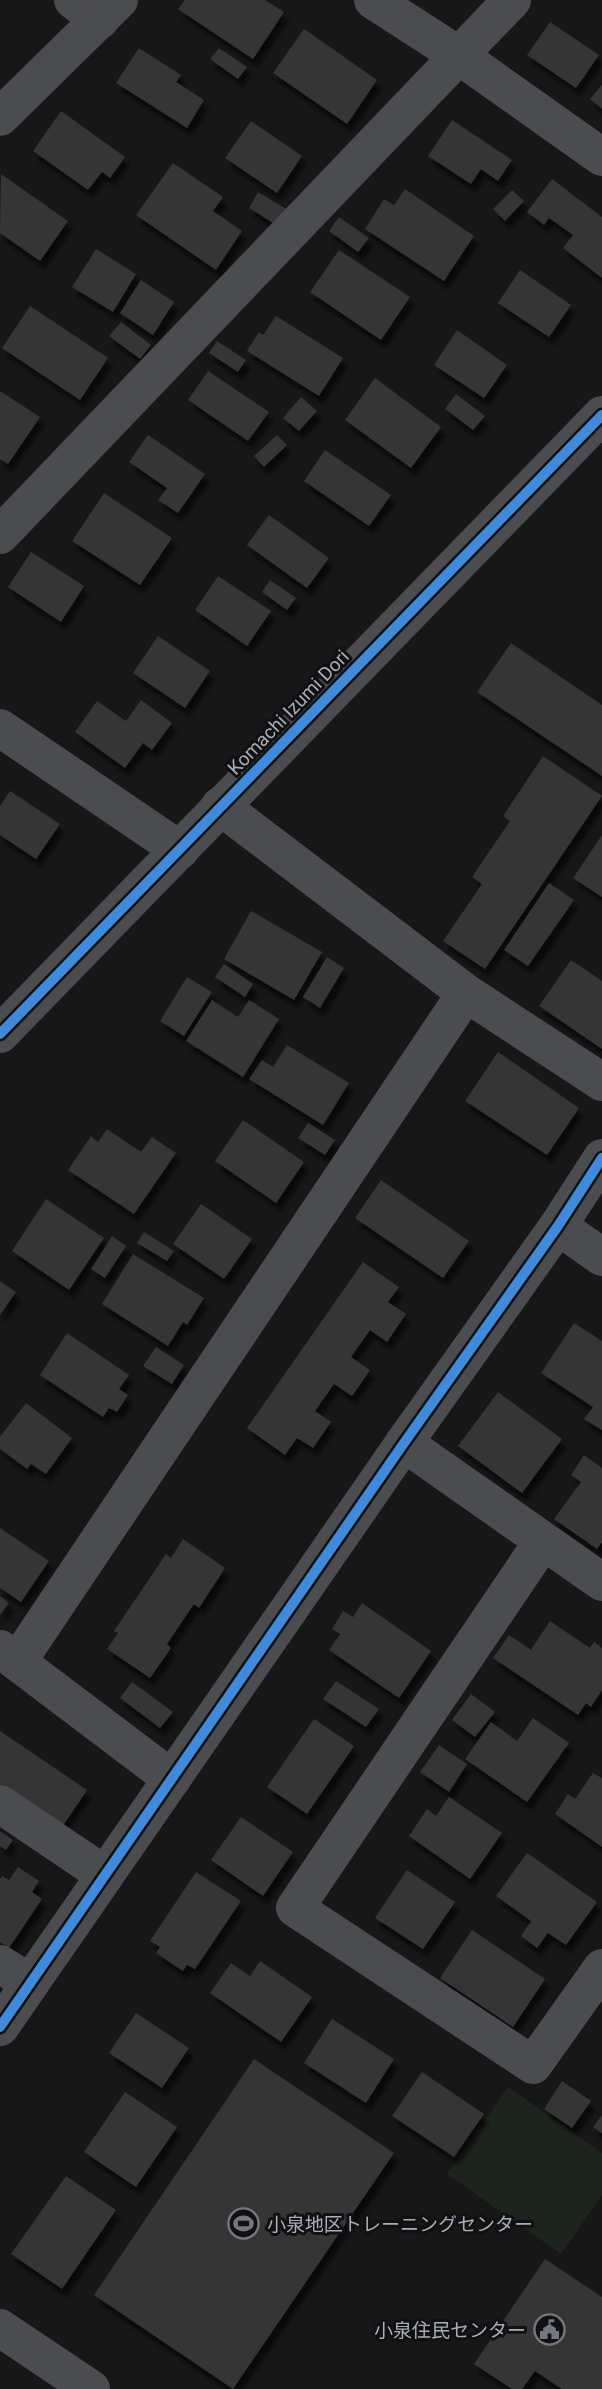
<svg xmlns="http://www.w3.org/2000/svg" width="602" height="2389" font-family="Roboto,'Noto Sans JP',sans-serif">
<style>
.green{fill:#1d241e}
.building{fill:#353536;filter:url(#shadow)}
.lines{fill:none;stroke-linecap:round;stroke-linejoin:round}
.minor{stroke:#4b4c50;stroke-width:38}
.cycleway-casing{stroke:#111113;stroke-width:15}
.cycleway{stroke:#408adc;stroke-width:10}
.labels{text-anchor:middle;stroke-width:6;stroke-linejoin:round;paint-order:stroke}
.street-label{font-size:19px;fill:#a8adb8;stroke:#111113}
.poi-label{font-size:19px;fill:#a8adb8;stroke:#111113;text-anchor:start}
</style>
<defs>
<filter id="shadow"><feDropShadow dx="4.5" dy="8" stdDeviation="2" flood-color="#0009"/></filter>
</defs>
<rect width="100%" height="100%" fill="#171717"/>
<path class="green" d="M508,2087l94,66v42l-41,59 -114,-80z"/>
<g class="building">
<path d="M185,0h80l19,12 -31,47 -75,-50z"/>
<path d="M550,22l49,33 -23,33 -49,-33z"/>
<path d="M304,29l73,51 -30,44 -74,-51z"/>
<path d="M139,48l42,27 -5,7 28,18 -17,28 -71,-45z"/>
<path d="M219,48l28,19 -9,12 -28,-20z"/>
<path d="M602,85v24l-12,-10z"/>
<path d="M61,111l64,46 -15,21 -8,-6 -14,18 -55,-39z"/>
<path d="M452,120l60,40 -14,21 -17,-12 -10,15 -43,-28z"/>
<path d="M251,121l51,35 -25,37 -52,-35z"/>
<path d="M173,163l50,34 -10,14 29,20 -26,39 -80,-55z"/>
<path d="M1,174l67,47 -28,40 -40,-28z"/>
<path d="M552,179l50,38v61l-39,-30 10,-13 -24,-17 -5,7 -17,-13z"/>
<path d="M405,189l69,47 -30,45 -79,-52 19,-30 10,6z"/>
<path d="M512,190l12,11 -19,20 -12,-12z"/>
<path d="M258,192l30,18 -10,16 -29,-18z"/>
<path d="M339,217l30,21 -11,14 -29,-21z"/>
<path d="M96,249l40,25 -23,38 -41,-25z"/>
<path d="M339,250l71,47 -29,43 -71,-48z"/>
<path d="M520,270l51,35 -22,32 -51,-34z"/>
<path d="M141,280l33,22 -21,33 -33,-22z"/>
<path d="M30,306l78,52 -28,42 -78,-52z"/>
<path d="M276,316l67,42 -24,38 -72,-45 12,-19 4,3z"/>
<path d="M121,322l30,23 -11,14 -31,-23z"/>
<path d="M457,330l50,35 -23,33 -50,-33z"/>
<path d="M217,341l29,19 -8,12 -29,-19z"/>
<path d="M208,371l61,41 -21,29 -60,-41z"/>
<path d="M375,378l66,49 -30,41 -66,-48z"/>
<path d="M0,391l40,26 -32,47 -8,-5z"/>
<path d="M456,394l29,22 -12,14 -28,-21z"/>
<path d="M301,397l16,14 -18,20 -16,-13z"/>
<path d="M148,435l57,39 -27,39 -20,-13 9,-12 -38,-26z"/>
<path d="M277,435l10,10 -23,22 -10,-11z"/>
<path d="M325,450l66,45 -22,31 -65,-45z"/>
<path d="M104,493l68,45 -32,47 -68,-44z"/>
<path d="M269,515l60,43 -22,30 -60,-43z"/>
<path d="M31,552l53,34 -23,36 -53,-35z"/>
<path d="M218,576l53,35 -24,35 -52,-36z"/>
<path d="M270,580l26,18 -9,12 -25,-18z"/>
<path d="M158,636l52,35 -25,37 -52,-35z"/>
<path d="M511,643l91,62v71l-125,-84z"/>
<path d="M141,700l31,23 -20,27 -9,-7 -18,25 -50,-36 22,-31 29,20z"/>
<path d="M543,756l59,40 -117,173 -42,-28 39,-57 -10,-7 38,-56 -7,-5z"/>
<path d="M10,791l50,33 -24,35 -36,-24v-29z"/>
<path d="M602,835v62l-29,-19z"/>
<path d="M549,883l25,17 -46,66 -24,-16z"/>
<path d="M251,911l71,41 -28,48 -70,-41z"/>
<path d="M327,957l17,11 -24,40 -17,-11z"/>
<path d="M571,960l31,21v68l-63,-43z"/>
<path d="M224,964l29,20 -8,13 -30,-20z"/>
<path d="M187,977l25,15 -28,44 -24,-15z"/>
<path d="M212,1000l26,17 11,-17 30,19 -36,58 -57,-36z"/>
<path d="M287,1045l62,38 -26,42 -74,-46 13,-19 11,7z"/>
<path d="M498,1052l81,56 -32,47 -82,-54z"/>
<path d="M243,1120l61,42 -28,41 -61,-42z"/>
<path d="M308,1123l27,17 -10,15 -27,-17z"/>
<path d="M107,1129l34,23 11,-15 24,16 -42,61 -66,-44 23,-34 7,6z"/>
<path d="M381,1180l88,61 -26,37 -88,-60z"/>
<path d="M46,1199l58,39 -35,52 -57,-39z"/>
<path d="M201,1204l51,35 -28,40 -51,-35z"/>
<path d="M144,1232l30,19 -7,10 -30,-18z"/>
<path d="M112,1236l14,10 -21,32 -14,-9z"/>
<path d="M133,1254l71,44 -17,27 -4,-3 -15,24 -66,-42z"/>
<path d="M363,1262l36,25 -11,15 18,12 -19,28 -17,-12 -19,27 19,13 -18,26 -18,-12 -19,27 16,11 -18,26 -16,-10 -12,17 -38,-27z"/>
<path d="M0,1281l16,11 -16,23z"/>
<path d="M574,1323l28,18v89l-18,-11 9,-12 -52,-34z"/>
<path d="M67,1333l62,42 -10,14 9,6 -11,17 -8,-4 -6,9 -63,-42z"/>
<path d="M156,1347l28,18 -12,19 -29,-18z"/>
<path d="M498,1392l64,47 -40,54 -64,-47z"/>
<path d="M26,1403l46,35 -26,36 -15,-10 -4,5 -27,-20v-12z"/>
<path d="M584,1455l18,13v74l-5,7 -43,-30 27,-37 -10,-7z"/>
<path d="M0,1528l49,33 -28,41 -21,-14z"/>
<path d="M183,1539l42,29 -26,40 -5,-4 -27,40 4,4 -21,30 -43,-29 11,-16 -4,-2 52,-77 5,4z"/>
<path d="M0,1596l9,7 -9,12z"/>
<path d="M362,1603l69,48 -32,47 -70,-48 11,-16 -8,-5 11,-18 10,6z"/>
<path d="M550,1621l40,27 4,-6 8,6v42l-11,17 -5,-4 -8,12 -85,-57 16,-23 22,15z"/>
<path d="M336,1681l43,28 -13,18 -43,-28z"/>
<path d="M132,1682l41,30 -13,16 -40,-30z"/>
<path d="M471,1694l24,18 -20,25 -23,-17z"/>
<path d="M533,1718l36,25 -42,59 -62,-43 26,-37 26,19z"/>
<path d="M314,1719l40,27 -47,68 -40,-27z"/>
<path d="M0,1731l87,59 -25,37 -62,-42z"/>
<path d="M439,1745l28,19 -18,28 -29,-20z"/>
<path d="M593,1773l9,5v69l-47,-33 13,-20 7,5z"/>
<path d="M449,1797l53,36 -32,46 -61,-43 18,-27 9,7z"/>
<path d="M241,1817l52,35 -30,44 -52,-36z"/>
<path d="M0,1831l13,9 -7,10 -6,-4z"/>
<path d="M527,1853l70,49 -31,43 -18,-12 -11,15 -16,-12 10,-15 -35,-25z"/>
<path d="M18,1867l21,14 -7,11 10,7 -33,49 -9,-6v-63l2,-3 7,4z"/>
<path d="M407,1870l48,32 -32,47 -48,-31z"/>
<path d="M196,1872l45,29 -46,68 -8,-4 -4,6 -27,-18 4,-6 -10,-6z"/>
<path d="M472,1930l73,49 -32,48 -73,-49z"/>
<path d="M260,1961l52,36 -31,45 -71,-49 21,-30 19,13z"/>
<path d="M136,2013l53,35 -27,40 -53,-35z"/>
<path d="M332,2019l62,40 -28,44 -62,-40z"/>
<path d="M254,2059l140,94 -161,236 -139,-94z"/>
<path d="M422,2072l62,42 -30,43 -62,-41z"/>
<path d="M562,2081l29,20 -19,27 -28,-19z"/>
<path d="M125,2092l52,35 -41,60 -52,-35z"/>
<path d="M602,2115v18l-9,-6z"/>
<path d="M66,2176l50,34 -54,79 -51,-35z"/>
<path d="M545,2259l57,38v92h-40l-27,-18 -13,18h-10l-38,-25z"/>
</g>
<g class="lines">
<g class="minor">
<path d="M73,0l27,20"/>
<path d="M373,0l85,55 144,102"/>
<path d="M0,117l119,-117"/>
<path d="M0,535l512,-535"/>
<path d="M0,728l180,122"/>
<path d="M220,806l246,187 136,89"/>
<path d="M0,1034l602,-619"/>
<path d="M558,1226l44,31"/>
<path d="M404,1443l198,139"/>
<path d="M543,1541l-248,367 238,157 69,-97"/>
<path d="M0,1649l172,130"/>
<path d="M18,1661l448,-668"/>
<path d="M0,1804l105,71"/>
<path d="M0,1964l30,19"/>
<path d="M0,2027l404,-584 154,-217 44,-68"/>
<path d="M0,2328l91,61"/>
</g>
<defs>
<g id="cycleway">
<path d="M0,1034l602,-619"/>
<path d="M0,2027l404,-584 154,-217 44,-68"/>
</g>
</defs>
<use href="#cycleway" class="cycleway-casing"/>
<use href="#cycleway" class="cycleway"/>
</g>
<defs>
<symbol id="stadium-ring" viewBox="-11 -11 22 22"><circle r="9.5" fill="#111113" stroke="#757880" stroke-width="1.5"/><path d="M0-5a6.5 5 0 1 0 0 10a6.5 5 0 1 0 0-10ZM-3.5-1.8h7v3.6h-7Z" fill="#757880"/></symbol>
<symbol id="civic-ring" viewBox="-11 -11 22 22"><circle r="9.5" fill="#111113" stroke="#757880" stroke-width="1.5"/><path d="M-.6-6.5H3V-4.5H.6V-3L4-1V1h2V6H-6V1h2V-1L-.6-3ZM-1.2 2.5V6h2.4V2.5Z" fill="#757880"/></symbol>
</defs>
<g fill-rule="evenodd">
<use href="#stadium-ring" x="226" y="2206" width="35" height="35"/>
<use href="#civic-ring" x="532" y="2312" width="35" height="35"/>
</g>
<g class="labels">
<g class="street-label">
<text transform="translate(288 712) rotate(-46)" y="7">Komachi Izumi Dori</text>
</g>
<g class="poi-label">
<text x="267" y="2231">小泉地区トレーニングセンター</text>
<text x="526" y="2337" text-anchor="end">小泉住民センター</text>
</g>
</g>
</svg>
